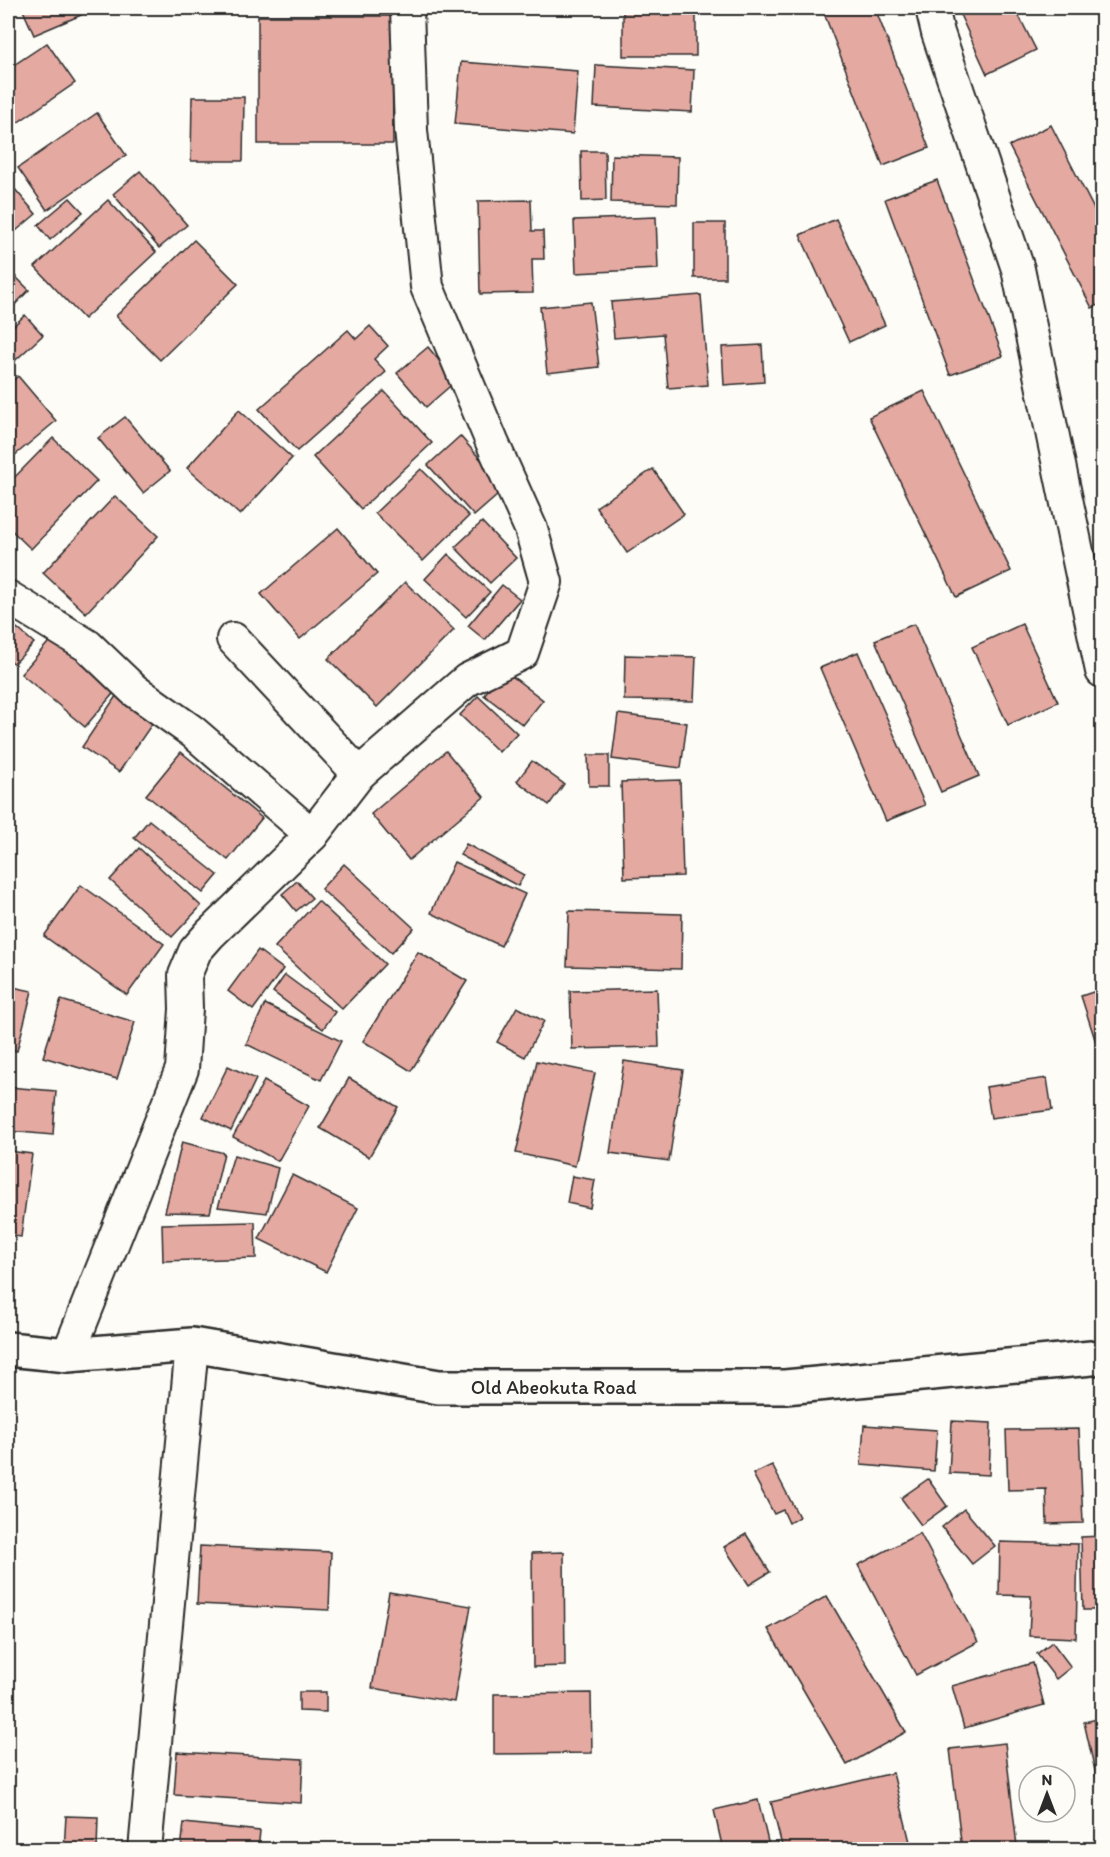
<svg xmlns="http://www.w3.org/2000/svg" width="1110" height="1857" font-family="Itim,sans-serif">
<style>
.building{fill:#e4a9a1;stroke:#2b2b2b;stroke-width:1.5}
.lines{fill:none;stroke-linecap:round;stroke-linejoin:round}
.minor-casing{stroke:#2b2b2b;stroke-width:36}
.trunk-casing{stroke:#2b2b2b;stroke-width:38}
.minor{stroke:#fdfcf7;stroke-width:32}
.trunk{stroke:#fdfcf7;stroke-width:33}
.labels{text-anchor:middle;stroke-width:5;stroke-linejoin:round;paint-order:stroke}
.street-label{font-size:20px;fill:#2b2b2b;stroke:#fdfcf7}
</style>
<rect width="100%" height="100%" fill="#fdfcf7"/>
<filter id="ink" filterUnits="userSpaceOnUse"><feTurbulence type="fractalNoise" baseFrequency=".0167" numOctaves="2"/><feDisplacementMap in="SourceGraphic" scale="12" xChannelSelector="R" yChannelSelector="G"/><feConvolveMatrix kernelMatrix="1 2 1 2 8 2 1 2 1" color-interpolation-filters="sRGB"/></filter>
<g filter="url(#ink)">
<g class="building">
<path d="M22,8h56l3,7 -47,20z"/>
<rect x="623" y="8" width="73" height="48"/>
<path d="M822,8h53l54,140 -46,18z"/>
<path d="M957,8h58l21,42 -49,24z"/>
<path d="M258,16h134l1,128h-135z"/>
<path d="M47,43l28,40 -61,42 -6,-9v-47z"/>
<path d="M461,62l117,9 -5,63 -118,-10z"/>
<path d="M596,65l98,5 -2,42 -98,-5z"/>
<path d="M192,97h52l-1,64h-52z"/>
<path d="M97,113l29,42 -79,55 -29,-42z"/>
<path d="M1051,125l51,100v78l-10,5 -83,-162z"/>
<path d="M581,151h24l1,49 -24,1z"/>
<path d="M612,155l66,2 -1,47 -66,-2z"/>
<path d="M140,171l47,54 -28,23 -46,-54z"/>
<path d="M937,180l66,176 -53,19 -65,-176z"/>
<path d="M8,181l28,33 -26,22 -2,-3z"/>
<path d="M70,198l13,14 -33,28 -12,-15z"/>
<path d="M108,200l48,52 -72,67 -49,-52z"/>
<path d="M531,200l1,31h11l1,28h-12l1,34 -53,1 -2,-93z"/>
<path d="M656,217l2,52 -82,4 -2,-53z"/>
<path d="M836,219l49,106 -36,17 -49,-107z"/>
<rect x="694" y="223" width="31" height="55"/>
<path d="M194,240l44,44 -78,76 -44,-44z"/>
<path d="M9,270l20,20 -21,22v-40z"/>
<path d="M701,295l7,90 -40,3 -5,-54 -49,4 -3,-36z"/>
<path d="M591,302l8,65 -52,6 -7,-66z"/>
<path d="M25,315l18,20 -35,32v-36z"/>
<path d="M370,326l18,20 -14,13 12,13 -89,79 -38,-42 89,-79 8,9z"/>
<path d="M762,345l2,37 -40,3 -2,-38z"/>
<path d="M428,347l28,34 -30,26 -29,-34z"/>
<path d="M18,376l38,45 -48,40v-76z"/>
<path d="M384,391l48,52 -71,66 -48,-52z"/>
<path d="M924,391l87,180 -55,26 -87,-180z"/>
<path d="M239,410l53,48 -52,57 -53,-47z"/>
<path d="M125,417l45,54 -27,22 -45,-55z"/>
<path d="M460,436l46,52 -32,28 -46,-51z"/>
<path d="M53,438l44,43 -66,68 -23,-22v-43z"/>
<path d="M421,469l48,47 -46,45 -48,-48z"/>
<path d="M653,469l31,45 -57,39 -31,-46z"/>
<path d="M115,496l43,40 -72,77 -43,-40z"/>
<path d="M482,522l34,36 -26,25 -35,-36z"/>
<path d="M338,528l39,46 -77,65 -39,-45z"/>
<path d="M448,554l42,38 -24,25 -41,-38z"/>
<path d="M405,582l49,48 -77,77 -49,-48z"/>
<path d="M502,585l18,14 -35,41 -17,-14z"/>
<path d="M914,624l65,152 -38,16 -66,-152z"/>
<path d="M1022,624l36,78 -50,23 -36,-78z"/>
<path d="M17,628l17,15 -20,21 -6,-6v-20z"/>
<path d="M54,636l63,53 -32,38 -64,-53z"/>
<path d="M858,652l67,153 -39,16 -66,-153z"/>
<path d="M625,655l71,2 -2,44 -70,-1z"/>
<path d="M504,670l39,30 -20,25 -39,-30z"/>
<path d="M118,693l38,25 -37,54 -37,-25z"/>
<path d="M478,696l39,37 -18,19 -39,-37z"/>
<path d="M618,714l69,9 -6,45 -69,-9z"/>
<path d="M446,751l38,46 -75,63 -38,-46z"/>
<path d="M181,752l81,66 -34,42 -82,-65z"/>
<path d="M588,755h21v31h-20z"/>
<path d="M532,761l32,23 -15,21 -32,-24z"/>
<path d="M680,780l3,96 -59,2 -3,-96z"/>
<path d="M149,820l69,55 -15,18 -69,-55z"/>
<path d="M466,844l58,31 -6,11 -58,-31z"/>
<path d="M139,848l62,58 -29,31 -62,-57z"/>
<path d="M454,862l71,32 -24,52 -70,-33z"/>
<path d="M344,864l70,64 -23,25 -70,-64z"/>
<path d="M297,881l15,17 -16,13 -14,-17z"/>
<path d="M81,885l83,59 -37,51 -83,-59z"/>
<path d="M318,901l67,63 -43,45 -67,-62z"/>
<path d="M569,911l113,3 -1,55 -114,-3z"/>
<path d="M258,950l25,19 -30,41 -25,-19z"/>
<path d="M418,952l49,29 -56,90 -48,-30z"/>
<path d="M285,975l50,37 -12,17 -50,-37z"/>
<path d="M8,986l24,5 -15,60 -9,-2z"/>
<path d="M657,989l2,58 -87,2 -2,-58z"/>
<path d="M1102,989v72l-21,-65z"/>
<path d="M61,1000l74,22 -18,57 -74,-22z"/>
<path d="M265,1004l76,37 -20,39 -75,-36z"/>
<path d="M517,1007l27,14 -19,36 -28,-15z"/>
<path d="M537,1061l58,12 -20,93 -59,-13z"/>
<path d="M624,1061l59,9 -14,91 -59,-8z"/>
<path d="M228,1066l28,13 -25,52 -28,-14z"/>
<path d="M349,1078l49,29 -29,50 -49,-29z"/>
<path d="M1047,1078l5,32 -61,8 -5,-31z"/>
<path d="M264,1081l45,25 -31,55 -45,-24z"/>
<path d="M8,1087l48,4 -3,44 -45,-4z"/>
<path d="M182,1142l42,11 -14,60 -45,-1z"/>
<path d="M8,1151l24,3 -11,83 -13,-2z"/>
<path d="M234,1155l44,13 -11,45 -49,-6z"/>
<path d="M292,1175l66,33 -32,64 -67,-33z"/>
<path d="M572,1176l23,4 -5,28 -23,-5z"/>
<path d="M255,1222l1,36 -93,3 -1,-37z"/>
<path d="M952,1421l39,2 -2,52 -40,-2z"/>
<path d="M864,1425l73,5 -3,41 -73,-6z"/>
<path d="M1079,1429l4,94 -36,1 -1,-35 -38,1 -2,-60z"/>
<path d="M772,1465l27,52 -10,6 -6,-13 -9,4 -21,-40z"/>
<path d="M928,1479l19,27 -26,19 -20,-27z"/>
<path d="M964,1509l31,37 -23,18 -30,-37z"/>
<path d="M920,1533l58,109 -62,33 -58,-110z"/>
<path d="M746,1534l24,38 -21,13 -25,-38z"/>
<path d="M1102,1536v74h-19l-2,-73z"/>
<path d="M1000,1542l78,2 -2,94 -47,-2 2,-40 -32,-1z"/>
<path d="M200,1546l131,6 -2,58 -132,-6z"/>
<path d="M564,1552l1,114 -32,1 -1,-114z"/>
<path d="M389,1592l82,14 -17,96 -82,-14z"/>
<path d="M827,1596l79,136 -59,33 -79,-136z"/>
<path d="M1052,1642l19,25 -15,12 -19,-25z"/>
<path d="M1033,1663l11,42 -80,23 -12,-42z"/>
<path d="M299,1692h27v20l-27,-1z"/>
<path d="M591,1693l1,60 -98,1v-60z"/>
<path d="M1102,1718v75h-2l-16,-71z"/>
<path d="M1005,1743l12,103 -33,4h-22l-12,-101z"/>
<path d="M177,1752l126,7 -2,44 -127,-8z"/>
<path d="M893,1773l19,77h-129l-12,-48z"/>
<path d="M758,1800l12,50h-47l-9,-40z"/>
<path d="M66,1816l32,1 -1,33h-33z"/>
<path d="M184,1823l76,8 -2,19h-77z"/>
</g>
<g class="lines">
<defs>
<g id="minor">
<path d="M932,8l6,25 80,236 84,402"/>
<path d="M8,597l80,49 46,44 59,42 119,103"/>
<path d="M233,639l126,135"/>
<path d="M68,1355l114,-286 4,-60 -1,-34 10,-24 15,-17 102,-99 47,-61 108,-94 55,-27 24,-71 -15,-53 -39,-87 -65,-155 -16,-157 -4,-122"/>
<path d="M145,1850l47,-505"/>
</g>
<g id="trunk">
<path id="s1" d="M8,1349l60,6 124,-10 247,42h346l317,-30"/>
</g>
</defs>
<use href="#minor" class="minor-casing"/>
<use href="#trunk" class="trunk-casing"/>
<use href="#minor" class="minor"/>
<use href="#trunk" class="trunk"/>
</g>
</g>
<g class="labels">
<g class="street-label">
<text dy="7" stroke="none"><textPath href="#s1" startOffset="550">Old Abeokuta Road</textPath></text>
</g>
</g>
<rect width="1110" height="1857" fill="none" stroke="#fdfcf7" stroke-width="30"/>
<rect x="15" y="15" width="1080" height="1827" fill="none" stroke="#2b2b2b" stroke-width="2" filter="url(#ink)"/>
<g transform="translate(1047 1794)"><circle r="28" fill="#fdfcf7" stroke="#a9a8a5" stroke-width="1.5"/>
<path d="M0-4.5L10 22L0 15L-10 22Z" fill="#2b2b2b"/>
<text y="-9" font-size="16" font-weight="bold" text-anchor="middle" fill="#2b2b2b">N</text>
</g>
</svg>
